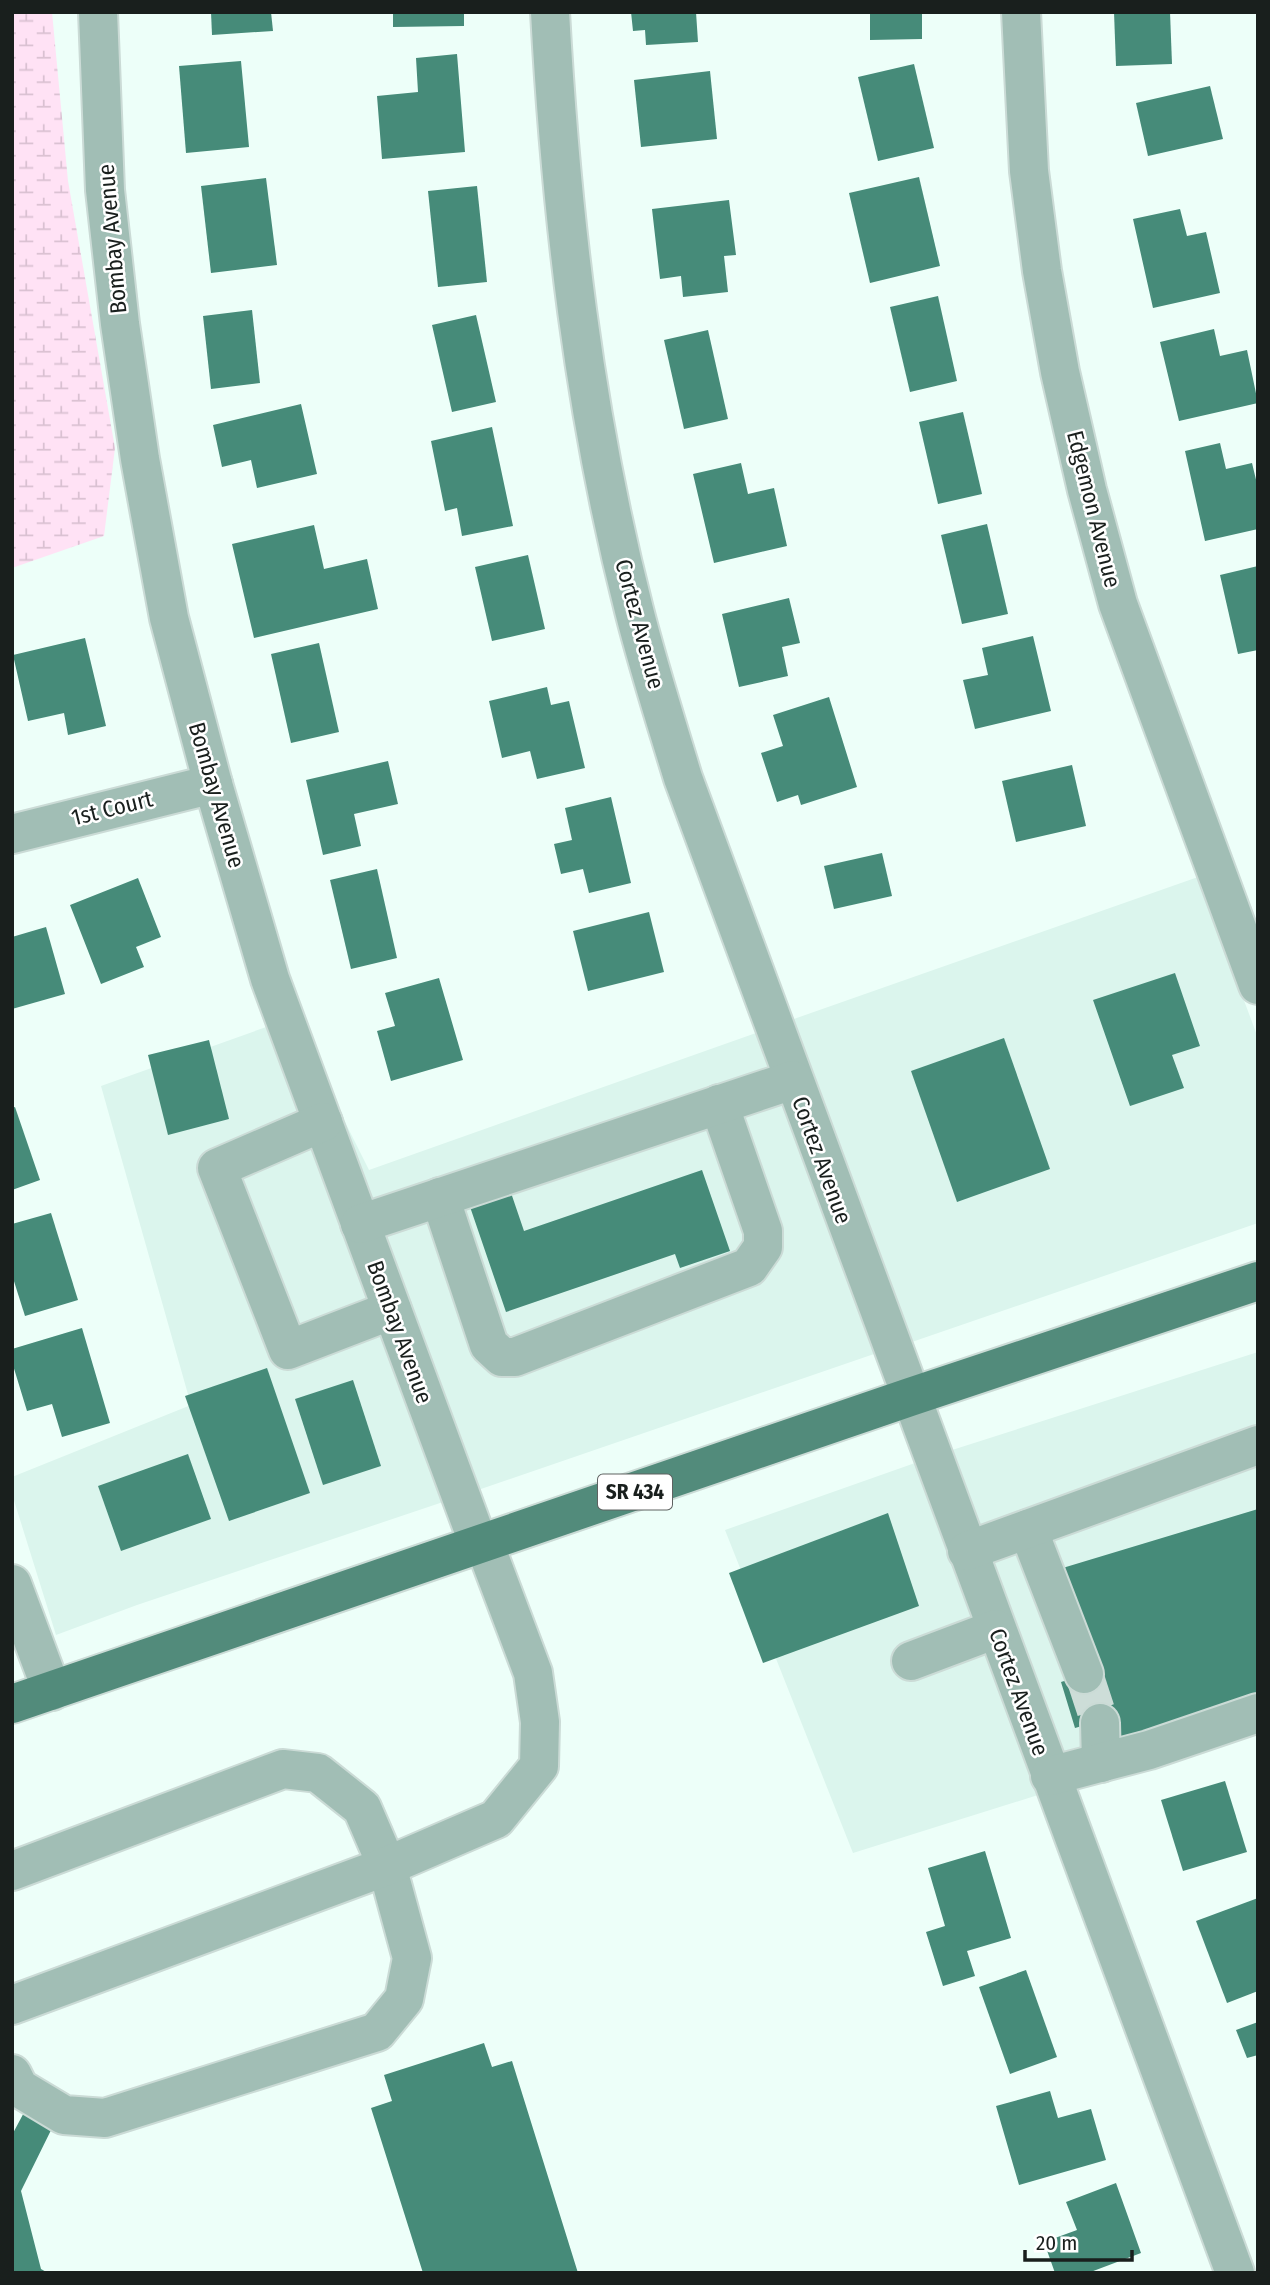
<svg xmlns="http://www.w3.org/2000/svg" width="1270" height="2285" font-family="'Fira Sans Condensed',sans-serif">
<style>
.built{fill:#dbf5ed}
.wetland{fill:url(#wetland-marsh)}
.building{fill:#468b79}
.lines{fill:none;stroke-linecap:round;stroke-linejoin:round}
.minor-tunnel{stroke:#cdddd8;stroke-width:38;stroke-dasharray:38 19;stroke-linecap:butt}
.minor-casing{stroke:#cbdbd6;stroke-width:42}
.major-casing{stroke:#cbdbd6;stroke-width:42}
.minor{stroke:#a1beb5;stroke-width:38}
.major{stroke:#528b7b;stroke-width:38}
.labels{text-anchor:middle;stroke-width:5;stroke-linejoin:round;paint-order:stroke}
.shield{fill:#fff;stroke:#5e6261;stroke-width:2}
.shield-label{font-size:21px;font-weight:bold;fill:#191f1d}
.street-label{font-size:23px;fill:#191f1d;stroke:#fff}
</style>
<defs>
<pattern id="wetland-marsh" width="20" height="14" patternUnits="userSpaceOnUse" patternTransform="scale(1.75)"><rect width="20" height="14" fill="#ffe2f5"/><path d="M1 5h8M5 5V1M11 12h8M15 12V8" fill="none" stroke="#dac1d2"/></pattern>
</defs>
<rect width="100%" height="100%" fill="#edfff9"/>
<g class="built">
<path d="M1198,877l60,161v185l-349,120 -118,-323z"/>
<path d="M269,1026l174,476 -306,103 -81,30 -44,-141v-17l179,-72 -90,-319z"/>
<path d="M756,1033l118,321 -396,136 -144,-390 35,70z"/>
<path d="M1258,1352v374l-185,58 -124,-333z"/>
<path d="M915,1463l123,332 -185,58 -128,-323z"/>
</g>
<path class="wetland" d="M12,12h40l16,169 47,267 -11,88 -92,32z"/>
<g class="building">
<path d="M211,12h60l2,19 -61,4z"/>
<path d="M393,12h71v14l-71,1z"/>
<path d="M631,12h65l2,30 -52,3 -1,-15 -12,1z"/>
<path d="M870,12h52v27l-52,1z"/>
<path d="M1114,12h56l2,52 -56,2z"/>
<path d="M457,54l8,98 -83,7 -5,-63 41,-4 -2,-34z"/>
<path d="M241,61l8,86 -63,6 -7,-87z"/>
<path d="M914,64l20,84 -56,13 -20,-84z"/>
<path d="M710,71l7,68 -76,8 -7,-67z"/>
<path d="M1210,86l13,53 -75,17 -12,-53z"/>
<path d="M919,177l21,89 -70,17 -21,-90z"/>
<path d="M266,178l11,87 -66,8 -10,-87z"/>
<path d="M477,186l10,96 -49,5 -10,-96z"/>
<path d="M729,200l7,55 -12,1 4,36 -45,5 -2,-21 -21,3 -8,-70z"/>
<path d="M1180,209l7,27 19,-4 14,61 -67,15 -20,-89z"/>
<path d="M938,296l19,85 -47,11 -20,-85z"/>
<path d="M252,310l8,73 -49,6 -8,-73z"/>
<path d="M476,315l20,87 -44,10 -20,-87z"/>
<path d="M1214,329l6,27 27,-6 11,53 -79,18 -19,-79z"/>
<path d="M708,330l20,89 -44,10 -20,-89z"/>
<path d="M301,404l16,70 -60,14 -6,-28 -29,7 -9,-42z"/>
<path d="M963,412l19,82 -44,10 -19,-82z"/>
<path d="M492,427l21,99 -51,10 -5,-28 -12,3 -14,-70z"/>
<path d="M1220,443l6,26 26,-6 6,25v41l-53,12 -20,-90z"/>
<path d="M741,463l7,31 26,-6 13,58 -73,17 -21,-89z"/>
<path d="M987,524l21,90 -46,10 -21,-89z"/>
<path d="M314,525l10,44 43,-10 11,50 -124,29 -22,-94z"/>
<path d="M528,555l17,74 -53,12 -17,-74z"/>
<path d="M1258,566v84l-20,4 -18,-79z"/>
<path d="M789,598l11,45 -18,4 6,29 -49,11 -17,-73z"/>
<path d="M1033,636l18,75 -76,18 -12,-49 25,-5 -6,-27z"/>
<path d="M85,638l21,88 -38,9 -4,-22 -36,8 -15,-66z"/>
<path d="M319,643l20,89 -48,11 -20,-89z"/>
<path d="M547,687l4,18 18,-4 16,67 -48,11 -7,-28 -28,7 -13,-57z"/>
<path d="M829,697l28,90 -56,18 -3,-10 -21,7 -16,-49 22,-7 -10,-31z"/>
<path d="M388,761l10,43 -44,10 7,32 -38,9 -17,-75z"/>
<path d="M1072,765l14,61 -70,16 -14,-61z"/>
<path d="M611,797l20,86 -42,10 -6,-24 -22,5 -7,-30 18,-4 -7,-32z"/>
<path d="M882,853l10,43 -58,13 -10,-43z"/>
<path d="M377,869l20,89 -46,11 -21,-89z"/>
<path d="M138,878l23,59 -25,10 8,20 -43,17 -31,-79z"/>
<path d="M649,912l15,60 -76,19 -15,-60z"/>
<path d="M46,927l19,67 -53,15v-72z"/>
<path d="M1175,973l25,73 -28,9 12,33 -54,18 -37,-106z"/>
<path d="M439,978l24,82 -72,21 -14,-50 18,-5 -10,-33z"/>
<path d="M1004,1038l46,131 -93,33 -46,-131z"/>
<path d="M209,1040l20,79 -61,16 -20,-80z"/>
<path d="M15,1107l25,73 -28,10v-82z"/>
<path d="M702,1170l28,81 -50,17 -5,-14 -169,58 -39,-114 41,-14 16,47z"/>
<path d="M51,1213l27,87 -53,16 -13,-41v-51z"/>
<path d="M82,1328l28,95 -48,14 -10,-33 -25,7 -15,-49v-13z"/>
<path d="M267,1368l43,125 -81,28 -44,-125z"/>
<path d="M353,1380l28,86 -58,19 -28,-86z"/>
<path d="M188,1454l23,65 -90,32 -23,-65z"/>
<path d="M1258,1509v189l-148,46 -7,-24 -28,8 -14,-46 26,-8 -31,-104z"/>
<path d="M888,1513l31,93 -156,57 -34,-90z"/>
<path d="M1225,1781l22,71 -64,19 -22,-71z"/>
<path d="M985,1851l26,87 -44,13 8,25 -32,10 -17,-54 19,-6 -17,-58z"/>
<path d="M1258,1898v93l-31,12 -31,-82z"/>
<path d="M1026,1970l31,87 -47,17 -31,-87z"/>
<path d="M1258,2022v33l-11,3 -11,-28z"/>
<path d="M484,2043l8,24 20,-6 66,212h-155l-52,-165 21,-7 -8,-26z"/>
<path d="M1050,2091l8,27 33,-9 15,51 -87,25 -23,-79z"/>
<path d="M28,2105l29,13 -36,73 20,78 7,4h-36v-138z"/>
<path d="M1116,2183l25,70 -53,20h-33l-11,-31 33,-12 -11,-28z"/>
</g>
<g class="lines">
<path class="minor-tunnel" d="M1084,1674l16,49"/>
<defs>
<g id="minor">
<path d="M98,12l7,178 15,134 20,135 29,159 44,166 57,195 209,566"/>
<path d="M550,12c11,201 34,402 84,598 14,56 32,112 49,168l552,1495"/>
<path d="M1021,12l8,159 13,100 18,101 27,118 31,114 140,381"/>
<path d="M12,834l201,-50"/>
<path d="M323,1122l-106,46 71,182 104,-40"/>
<path d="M440,1197l49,148 13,12h13l234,-90 14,-20v-16l-44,-127"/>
<path d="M360,1224l433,-144"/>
<path d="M1028,1529l56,145"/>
<path d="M967,1551l291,-106"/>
<path d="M12,1584l40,107"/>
<path d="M911,1661l85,-32"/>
<path d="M1100,1723l1,40"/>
<path d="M1050,1776l99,-26 109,-37"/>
<path d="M12,1871l271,-102 35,4 44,35 25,58 25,92 -8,41 -27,33 -272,86 -41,-3 -45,-27 -7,-14"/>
<path d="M12,2005l375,-139 109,-47 43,-53 1,-44 -7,-49 -49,-130"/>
</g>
<path id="major" d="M12,1704l898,-307 348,-116"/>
</defs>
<use href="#minor" class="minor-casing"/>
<use href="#major" class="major-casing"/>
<use href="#minor" class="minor"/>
<use href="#major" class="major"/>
</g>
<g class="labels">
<rect class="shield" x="598" y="1474.5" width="74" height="35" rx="5"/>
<g class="shield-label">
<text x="635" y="1499">SR 434</text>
</g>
<g class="street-label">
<text transform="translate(112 239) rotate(-95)" y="8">Bombay Avenue</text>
<text transform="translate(1094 509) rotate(76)" y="8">Edgemon Avenue</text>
<text transform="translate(640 624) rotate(75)" y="8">Cortez Avenue</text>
<text transform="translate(217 795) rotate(74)" y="8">Bombay Avenue</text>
<text transform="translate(112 808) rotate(-14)" y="8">1st Court</text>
<text transform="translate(822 1160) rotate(70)" y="8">Cortez Avenue</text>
<text transform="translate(400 1332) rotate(70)" y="8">Bombay Avenue</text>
<text transform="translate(1019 1692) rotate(70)" y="8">Cortez Avenue</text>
</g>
</g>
<rect width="1270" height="2285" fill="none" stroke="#191f1d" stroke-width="28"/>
<path d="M1025 2250v10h107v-10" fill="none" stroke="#191f1d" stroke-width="3.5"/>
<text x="1036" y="2250" font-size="21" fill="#191f1d" stroke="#ffffff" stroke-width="5" paint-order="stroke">20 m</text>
</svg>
